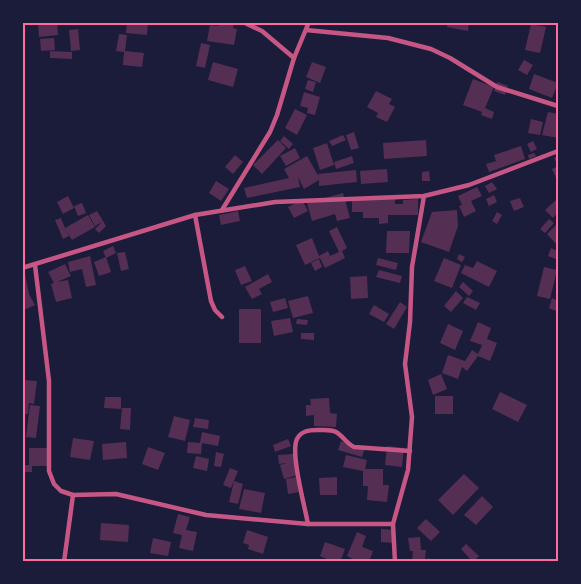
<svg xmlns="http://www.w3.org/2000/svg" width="581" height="584" font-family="Lora,serif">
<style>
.building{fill:#542f53}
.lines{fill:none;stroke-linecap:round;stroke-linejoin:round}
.minor{stroke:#c65784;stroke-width:4.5}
.neatline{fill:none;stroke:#ff6b9d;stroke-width:2}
</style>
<rect width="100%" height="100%" fill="#1b1b3a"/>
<g class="building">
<path d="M38,22h19l1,13 -19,2z"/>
<path d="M127,22h21l-1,13 -21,-2z"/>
<path d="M218,22h16l-1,6 4,1 -3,16 -27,-4 3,-16 8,1z"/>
<path d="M448,22h21l-1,9 -21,-4z"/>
<path d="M531,24l15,3 -6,26 -15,-3z"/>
<path d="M78,29l2,21 -9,1 -2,-21z"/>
<path d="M119,34l8,1 -2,16 19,2 -2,14 -19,-2 1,-13 -8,-1z"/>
<path d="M54,38l1,12 -14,1 -1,-12z"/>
<path d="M201,43l9,2 -5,23 -9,-2z"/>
<path d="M50,51l22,1v7l-22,-1z"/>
<path d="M524,60l9,5 -6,10 -9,-5z"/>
<path d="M213,62l25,7 -5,18 -25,-7z"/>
<path d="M312,62l14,5 -6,16 -14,-6z"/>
<path d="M534,74l24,9 -6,15 -23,-9z"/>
<path d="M473,79l21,8 -9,21 9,4 -2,7 -11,-4 1,-3 -19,-7z"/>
<path d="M308,80l8,2 -3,10 -8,-3z"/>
<path d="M497,82l11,4 -3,9 -11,-4z"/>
<path d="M376,91l16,8 -3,5 6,3 -8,15 -11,-5 2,-4 -11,-6z"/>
<path d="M304,92l16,5 -5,18 -8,-2 1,-5 -8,-2z"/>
<path d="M295,109l12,6 -10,20 -12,-7z"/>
<path d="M548,112l10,2v24l-16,-3z"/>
<path d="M531,119l12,3 -3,13 -12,-2z"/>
<path d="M354,132l5,16 -8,2 -5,-15z"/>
<path d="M343,135l3,5 -14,6 -3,-5z"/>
<path d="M284,136l9,8 -4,5 -9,-8z"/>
<path d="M278,140l8,8 -24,26 -9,-9z"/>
<path d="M426,140l1,16 -43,3 -1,-16z"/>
<path d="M533,141l4,8 -6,3 -4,-8z"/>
<path d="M327,143l7,22 -14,5 -7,-22z"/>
<path d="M521,146l4,13 -36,13 -3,-8 10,-3 -2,-6z"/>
<path d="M295,148l5,10 -14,8 -6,-10z"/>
<path d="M534,153l2,3 -7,3 -1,-4z"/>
<path d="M235,155l8,7 -10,12 -8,-7z"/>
<path d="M307,156l12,21 -1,-3 38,-4 1,12 -38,4v-6l-15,9 -6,-12 2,10 -53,11 -3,-10 45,-10 -5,-9z"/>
<path d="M352,156l2,7 -18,6 -2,-7z"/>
<path d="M558,156v21l-2,1 -4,-9 6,-3 -4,-8z"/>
<path d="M387,169l1,13 -27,2 -1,-13z"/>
<path d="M429,171l1,10h-8v-9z"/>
<path d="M216,181l13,8 -8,12 -12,-8z"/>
<path d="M492,182l5,7 -8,4 -4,-7z"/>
<path d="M477,187l5,9 -11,5 5,10 -12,6 -5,-11 3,-1 -4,-9z"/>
<path d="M343,193l7,25 -13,3 -2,-7 -23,7 -5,-18z"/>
<path d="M494,195l3,7 -8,4 -3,-7z"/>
<path d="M68,196l6,12 -11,6 -6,-12z"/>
<path d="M395,197v7h8v-4l15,-1v16h-30v8l-9,1v-6h-16v-6h-11v-14z"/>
<path d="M520,198l4,9 -10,4 -4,-10z"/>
<path d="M302,200l6,11 -14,7 -6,-11z"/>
<path d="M556,200l2,3v9l-5,6 -8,-8z"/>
<path d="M82,203l4,10 -8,3 -4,-10z"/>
<path d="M457,210l1,16 -9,26 -28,-10 11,-30z"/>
<path d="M97,211l9,15 -7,7 -4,-4 7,-7 -7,4 -6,-11z"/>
<path d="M238,211l2,10 -19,4 -2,-10z"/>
<path d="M497,212l5,3 -5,9 -5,-3z"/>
<path d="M88,215l7,12 -23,13 -6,-10 3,6 -6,3 -8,-19 6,-2 4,10z"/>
<path d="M549,219l5,4 -9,10 -5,-4z"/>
<path d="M556,225l2,3v18l-11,-12z"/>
<path d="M337,227l10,21 -5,3 3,7 -20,10 -5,-10 -15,7 -9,-20 16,-7 7,18 9,-5 2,5 9,-4 -10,-21z"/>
<path d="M387,231h23l-1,22h-23z"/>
<path d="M113,246l3,7 -10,5 -3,-7z"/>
<path d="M551,248l7,3v9l-10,-4z"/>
<path d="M125,252l4,17 -8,2 -4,-18z"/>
<path d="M459,254l6,3 -3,5 -5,-3z"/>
<path d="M90,256l6,29 -10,2 -4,-18 -12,3 -2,-10z"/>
<path d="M106,257l5,15 -12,4 -5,-14z"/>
<path d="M378,258l20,5 -2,7 -20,-5z"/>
<path d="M444,258l17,7 -9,23 -18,-7z"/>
<path d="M319,259l3,8 -7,4 -4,-8z"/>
<path d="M477,261l20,10 -8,16 -28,-14 4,-8 8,3z"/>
<path d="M65,264l6,12 -14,6 11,-2 4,18 -16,4 -5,-18 3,-1 -6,-11z"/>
<path d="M245,266l7,15 -11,4 -6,-15z"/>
<path d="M544,267l13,3 -7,29 -13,-3z"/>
<path d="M379,270l23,6 -2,7 -24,-6z"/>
<path d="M25,274l4,20 6,11 -13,6v-15l3,-1h-3v-20z"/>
<path d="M268,274l4,8 -13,7 3,5 -10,5 -7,-12z"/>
<path d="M367,276l1,22 -17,1 -1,-22z"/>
<path d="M463,282l10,9 -4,5 -10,-9z"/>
<path d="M456,291l7,7 -12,14 -7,-6z"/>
<path d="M308,296l5,17 -20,5 -5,-17z"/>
<path d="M467,297l13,6 -4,7 -13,-7z"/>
<path d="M285,298l3,10 -15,4 -3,-10z"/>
<path d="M552,298l6,3v11l-9,-4z"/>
<path d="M400,302l7,5 -13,22 -8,-5z"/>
<path d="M374,305l15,9 -5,8 -15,-8z"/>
<rect x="239" y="309" width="22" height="34"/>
<path d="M290,318l3,14 -19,4 -3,-15z"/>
<path d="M297,319l11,1 -1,5 -11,-1z"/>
<path d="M478,322l13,6 -4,11 10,4 -7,18 -12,-5 -11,15 -5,-4 -4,12 -16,-6 6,-18 17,6 7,-11 6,4 4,-9 -12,-4z"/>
<path d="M448,324l15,7 -8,19 -15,-7z"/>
<path d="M301,333h13v7l-13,-1z"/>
<path d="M441,374l6,15 -14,6 -5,-15z"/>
<path d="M22,380l15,1 -3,23 -5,-1 -1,11h-6z"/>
<path d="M500,392l27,13 -9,17 -26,-13z"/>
<rect x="435" y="396" width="18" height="18"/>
<path d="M105,397h16v12l-17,-1z"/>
<path d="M329,398l1,15 7,1 -1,13 -22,-1v-11l-8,1v-11h5l-1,-6z"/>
<path d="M30,405l10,1 -4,32 -10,-1z"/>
<path d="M122,408h9l-1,22 -10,-1z"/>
<path d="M174,416l16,4 -5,21 -17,-4z"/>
<path d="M195,418l14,2 -1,9 -15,-2z"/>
<path d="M202,432l18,4 -2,10 -16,-3 -1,11 -14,-1 1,-11 12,1z"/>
<path d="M22,435h3l-1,12h-2z"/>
<path d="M73,438l21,3 -4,19 -20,-3z"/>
<path d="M288,439l3,7 -16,6 -2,-7z"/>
<path d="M341,441l24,7 -3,9 -24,-7z"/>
<path d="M126,442l1,16 -24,2 -1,-16z"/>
<path d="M387,446l17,2 -2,19 -17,-2z"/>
<path d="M148,447l17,6 -7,17 -16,-6z"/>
<path d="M29,448h18v18h-15v6h-10v-15h3v8h4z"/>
<path d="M216,452l8,2 -3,13 -7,-1z"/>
<path d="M293,454l5,21 -14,4 -4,-14 7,-2 -8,1 -1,-9z"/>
<path d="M346,455l21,5 -2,9h18v16h6l-2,17 -20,-2 1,-14h-5v-15l-20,-4z"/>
<path d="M196,456l13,3 -2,12 -14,-3z"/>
<path d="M230,468l8,3 -7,17 -8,-3z"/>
<path d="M464,474l15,14 -26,27 -15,-15z"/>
<path d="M296,477l3,15 -11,2 -2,-15z"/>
<path d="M337,477v18h-17l-1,-17z"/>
<path d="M234,481l9,3 -5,20 -9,-2z"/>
<path d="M244,489l21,4 -4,20 -22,-4z"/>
<path d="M482,496l11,11 -17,18 -12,-10z"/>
<path d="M178,514l12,3 -4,13 11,2 -4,19 -14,-3 3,-13 -9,-2z"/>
<path d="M426,519l14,13 -9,9 -14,-13z"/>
<path d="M101,523l28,2 -1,17 -28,-2z"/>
<path d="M381,529l14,1 -1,13 -13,-1z"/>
<path d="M247,530l21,7 -5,17 -15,-5 1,-4 -6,-2z"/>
<path d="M357,532l9,4 -4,11 11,4 -4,11h-14v-2l-8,-4z"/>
<path d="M420,537l1,13h5l-1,10 4,-2 3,4h-20l1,-11h-3l-2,-13z"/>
<path d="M153,538l18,4 -3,14 -18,-3z"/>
<path d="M325,542l20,7 -5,13h-6l-14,-6z"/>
<path d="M466,544l13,12 -4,4 1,2h-7l2,-2 -10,-11z"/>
</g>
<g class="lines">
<g class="minor">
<path d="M243,22l19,9 32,27"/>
<path d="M306,30l82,8 43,11 19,9 47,29 61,19"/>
<path d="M222,210l48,-78 7,-17 17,-57 15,-36"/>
<path d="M195,215l16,86 4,9 7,7"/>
<path d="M35,265l14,116v90l5,13 7,7 12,4 43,-1 90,21 102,9h85"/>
<path d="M22,268l173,-53 80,-13 149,-6 45,-11 89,-34"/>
<path d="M308,524c-3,-17 -18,-71 -11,-85 4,-8 12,-9 20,-9 5,0 14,-1 19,2 7,4 11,12 18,15l56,4"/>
<path d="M64,562l9,-67"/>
<path d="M395,562l-2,-38 15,-54 4,-53 -7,-53 5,-42 2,-55 12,-71"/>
</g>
</g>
<rect width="581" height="584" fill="none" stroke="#1b1b3a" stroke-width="48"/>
<rect x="24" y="24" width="533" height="536" class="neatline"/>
</svg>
